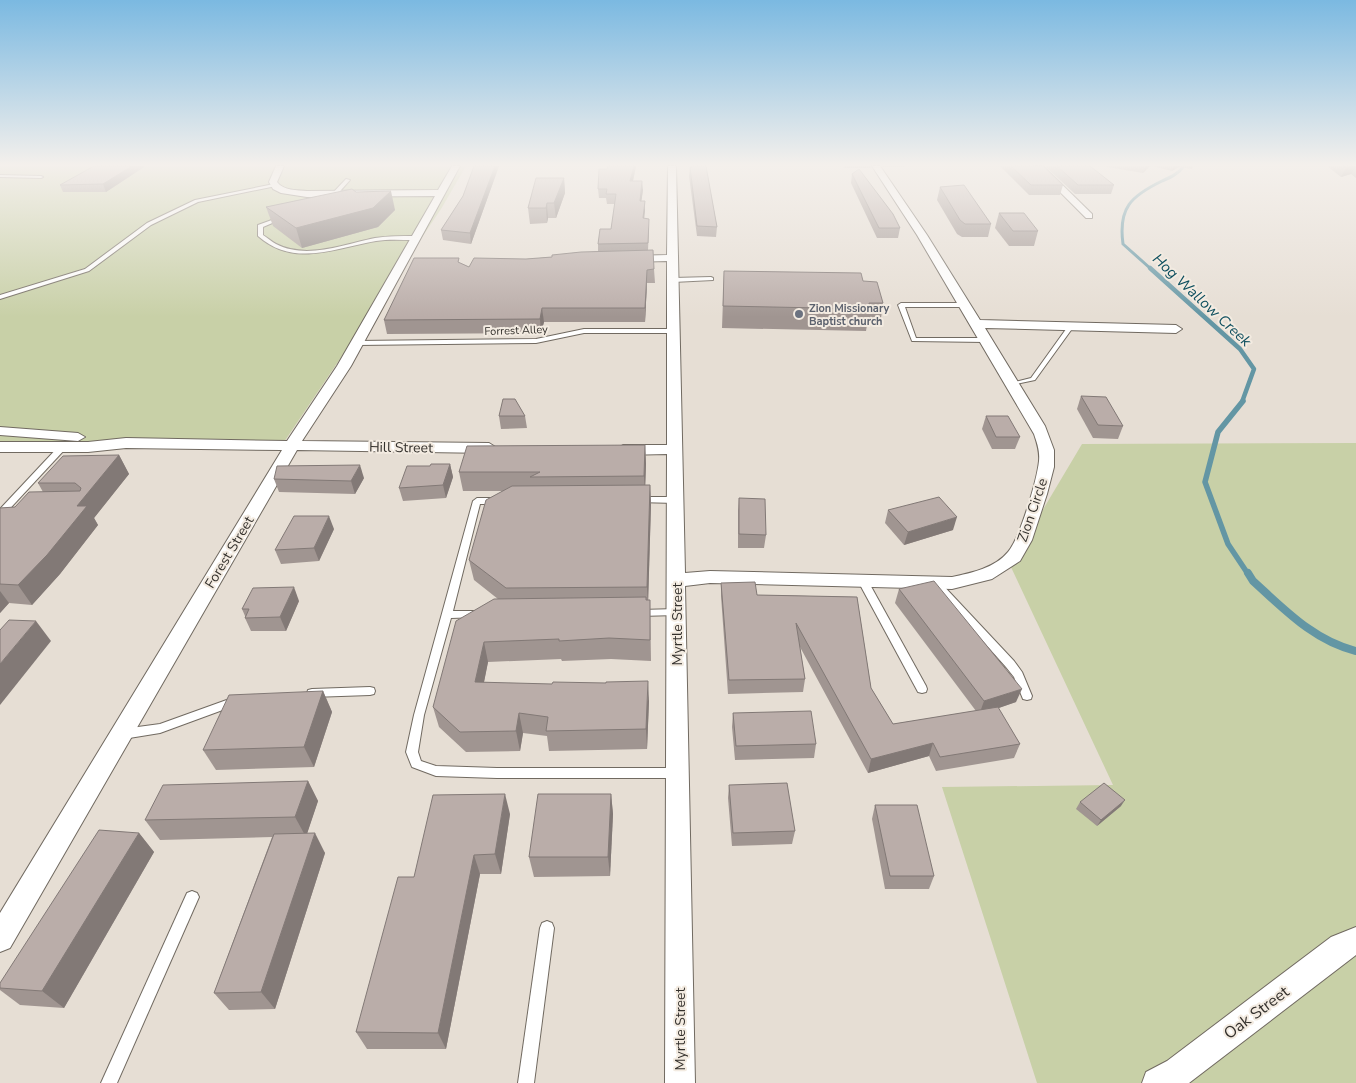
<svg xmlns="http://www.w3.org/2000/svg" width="1356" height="1083" font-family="'Nunito Sans',sans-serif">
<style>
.green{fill:#c8d0a7}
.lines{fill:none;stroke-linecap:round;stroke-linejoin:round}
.stream-far3{stroke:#6396a4;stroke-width:3}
.stream-far2{stroke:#6396a4;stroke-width:4.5}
.stream-far1{stroke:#6396a4;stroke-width:5.5}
.stream{stroke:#6396a4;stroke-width:8}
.service-casing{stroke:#716a61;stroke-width:2}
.minor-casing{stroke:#716a61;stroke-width:2}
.service{fill:#fff;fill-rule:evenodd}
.minor{fill:#fff;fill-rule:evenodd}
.wall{fill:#a09591}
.shaded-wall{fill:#827976}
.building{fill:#baada9;stroke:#827976}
.worship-dot{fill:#6b7280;stroke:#f3ebe1;stroke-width:2}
.labels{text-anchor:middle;stroke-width:4;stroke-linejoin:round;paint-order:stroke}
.far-worship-label{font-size:11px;font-weight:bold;fill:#5b616d;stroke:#f3ebe1;text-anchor:start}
.far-street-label{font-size:11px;fill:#34312d;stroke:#f3ebe1}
.street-label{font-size:14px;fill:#34312d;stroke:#f3ebe1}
.water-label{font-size:15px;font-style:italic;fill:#0d4e5e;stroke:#f3ebe1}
.near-street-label{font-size:16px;fill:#34312d;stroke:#f3ebe1}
</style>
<rect width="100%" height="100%" fill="#e6ded4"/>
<g class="green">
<path d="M0,166h466l-25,43 -159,236 -282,-3z"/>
<path d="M1356,443v640h-319l-95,-296 171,-2 -103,-220 72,-121z"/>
</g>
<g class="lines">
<path class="stream-far3" d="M1151,269l-28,-25c-5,-36 8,-48 39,-63 9,-4 16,-7 22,-15"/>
<path class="stream-far2" d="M1150,268l90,81 14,20 -12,33"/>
<path class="stream-far1" d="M1243,401l-25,31 -13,50 23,62 20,30"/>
<path class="stream" d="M1248,573l5,8c31,28 61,60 103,70"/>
<defs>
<g id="service">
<path d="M0,175l41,1 2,1 -2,1 -41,-1z"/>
<path d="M346,179l4,1 -17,19h-4v-2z"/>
<path d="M274,184l2,2 -78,16 -47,23 -62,46 -89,28v-4l85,-26 62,-46 48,-23z"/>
<path d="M280,217l4,1 -21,9v8c5,3 9,7 13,9 31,16 68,0 99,-6 13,-2 26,-2 39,-2l3,2 -3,2c-13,0 -26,-1 -38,1 -41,7 -82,27 -118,-5v-11z"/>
<path d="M711,277l2,1v2l-40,2 -3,-2 3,-2z"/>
<path d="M901,303h63l3,2 -3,2h-59l11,31h69l3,2 -3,2 -73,-1 -14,-36z"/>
<path d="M1069,325l5,1 -39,54 -24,5v-2l20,-5z"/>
<path d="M584,329h90l3,2 -3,2h-90l-48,10 -179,2 -3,-2 3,-2 179,-2z"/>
<path d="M60,445h3l4,2 -64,69 -3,1v-8z"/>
<path d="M640,497h36l4,3 -4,3 -39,-1 -1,-2z"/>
<path d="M477,498h20l4,3 -4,3h-17l-27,107h26l3,1 2,2 -2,2 -3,1 -28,1 -27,97 -6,37 3,9 15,5 61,2h180l4,1 2,4 -2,4 -4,1h-180l-61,-2 -24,-9 -6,-15 8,-37 59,-214z"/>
<path d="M863,578l5,3 58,105 1,3 -1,3 -4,1 -4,-1 -60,-111z"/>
<path d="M936,580l3,1 75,80 8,11 10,24 -1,3 -4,1 -4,-1 -9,-22 -8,-10 -73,-82 -2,-2 2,-2z"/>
<path d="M677,609l3,1 2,2 -2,2 -3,1 -37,1 -3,-1 -2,-2 2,-2 3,-1z"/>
<path d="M370,687l4,1 1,3 -1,3 -4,1 -58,2 -4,-1 -1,-3 1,-3 4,-1z"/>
<path d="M235,697l4,1 1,3 -1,3 -79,29 -37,6 -4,-2 -2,-3 2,-3 4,-2 37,-5z"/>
<path d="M192,891l5,2 2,4 -82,186h-16l86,-190z"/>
<path d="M547,921l5,2 2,5 -20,155h-16l22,-155 2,-5z"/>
</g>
<g id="minor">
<path d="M276,166h8l-7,16c7,9 20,8 30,9l131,-1 14,-24h8l-109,200 -49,75 187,2 8,5 -8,5 -192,-3 -287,498 -10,4v-39l282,-463 -156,-2 -38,4h-88v-10h88l38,-4 161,3 50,-75 98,-170 -128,1 -26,-4 -8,-4 -4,-7z"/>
<path d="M668,166h8l9,407 25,-2 242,6c19,-4 43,-9 56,-25 12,-14 29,-72 31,-91 1,-10 -2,-18 -5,-27l-117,-199 -45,-69h8l47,69 53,85 196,5 6,4 -6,4 -191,-5 60,98 9,24v17l-7,27 -15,46 -12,21 -28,18 -40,10 -242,-6 -25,3 10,497h-30l2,-629 -44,1 -8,-5 8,-5h44v-184l-36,1 -5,-3 5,-3 36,-1z"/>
<path d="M1034,166h9l49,48v4h-6z"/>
<path d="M0,427l78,6 7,4 -7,4 -78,-6z"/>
<path d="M1356,927v28l-167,128h-47l4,-11 21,-11 164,-124z"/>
</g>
</defs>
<use href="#service" class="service-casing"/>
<use href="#minor" class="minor-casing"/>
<use href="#service" class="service"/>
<use href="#minor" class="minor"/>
</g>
<g class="wall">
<path d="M94,166h49l1,1 -38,25h-43l-3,-7z"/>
<path d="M474,166h25l-28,78 -28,-4 -2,-10 22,-34z"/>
<path d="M636,166l-3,15 10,9 -2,11h4l-1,17 5,11 -1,21 6,19 1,14h-8l-2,39h-101l-3,11 -154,1 -3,-14 76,-57 9,4 57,-8 26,-2 46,-6v-7l13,-15 4,-25h-8l-1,-6h-7l-1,-9 9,-20z"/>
<path d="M691,166h15l11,61 -1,10 -19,-1 -8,-60 1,-9h1z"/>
<path d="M843,166h28v2h-27z"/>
<path d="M882,166h23v1h-22z"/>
<path d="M1000,166h43l20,19 -3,10h-31z"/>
<path d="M1045,166h45l24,19 -3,9h-36z"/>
<path d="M1101,166h49l-7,7z"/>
<path d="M1152,166h41l-1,3 -13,-2 -7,4z"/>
<path d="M1327,166h29v12l-5,-4 -10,3z"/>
<path d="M852,174l48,54 -2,10h-21l-26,-55z"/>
<path d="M564,178l1,15 -9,25h-8l-1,5 -17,1 -2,-16z"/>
<path d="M940,187l51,37 -3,13h-26l-5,-3 -20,-34z"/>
<path d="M356,192l39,18 -17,17 -76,21 -29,-22 -7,-19z"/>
<path d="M999,213l39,18 -4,15h-25l-14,-18z"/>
<path d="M724,271l139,10 20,22 -3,23 -13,-1 -1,6 -144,-3z"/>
<path d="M1081,396l42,30 -5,13 -25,-1 -16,-29z"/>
<path d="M499,416h26l2,12 -26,1z"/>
<path d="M986,416l34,21 -5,12h-23l-10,-20z"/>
<path d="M645,445l1,19 -1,21h5l1,19 -3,96h2l1,61 -40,-2 -49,2 -1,-2 -73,3 -4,20 165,19 -2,48 -98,2 -2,-15 -24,-3 -3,18 -54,1 -27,-25 -6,-20 65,-108 -24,-19 -5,-20 33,-69h-39l-4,-19z"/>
<path d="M119,455l10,19 -35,44 4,7 -38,49 -28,31 -23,-2 -9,10v-105l15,-1 28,-15 -5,-9z"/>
<path d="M450,464l3,13 -7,21 -43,3 -4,-13 31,-22z"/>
<path d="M364,478l-9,16 -76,-2 -5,-13z"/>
<path d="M739,498l27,37 -2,13h-26v-37z"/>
<path d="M888,510l65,20 -49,15 -19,-22z"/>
<path d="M334,529l-15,32 -38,3 -6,-14z"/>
<path d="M721,583l36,12 100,2 14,91 22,36 83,-13 -81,-108 4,-14 117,113 -18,6 22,36 -6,14 -78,13 -7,-15 -61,17 -68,-126 5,32 -2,13 -75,2 -7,-98z"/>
<path d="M299,601l-13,30h-35l-6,-13v-2l-3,-7z"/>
<path d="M323,691l9,21 -18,55 -98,3 -13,-20z"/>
<path d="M733,713l83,31 -2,14 -79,2 -3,-33z"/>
<path d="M308,781l10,20 -11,32 18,20 -50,156 -46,1 -15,-17 58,-156 -112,3 -15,-20z"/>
<path d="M729,785l66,46 -3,13 -60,2 -4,-48z"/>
<path d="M611,794l2,20 -3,62 -76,1 -5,-20z"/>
<path d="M1080,802l41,4 -24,20 -21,-17z"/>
<path d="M875,805l59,71 -5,13h-44l-13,-70z"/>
<path d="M510,814l-9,60h-21l-34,175h-79l-11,-17 58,-155z"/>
<path d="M139,833l15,19 -90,156 -44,-3 -20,-15v-7z"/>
</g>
<g class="shaded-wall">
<path d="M132,166h11l1,1 -38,25 -3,-8z"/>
<path d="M495,166h4l-28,78 -1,-11z"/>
<path d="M634,166h2l-5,24 -1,-9z"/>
<path d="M1146,166h4l-7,7z"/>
<path d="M1174,166h6l-1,1 -7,4z"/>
<path d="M1356,166l-5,8 -10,3 5,-9z"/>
<path d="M564,178l1,15 -9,25 -2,-15z"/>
<path d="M642,181l1,9 -3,21v-10z"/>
<path d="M391,191l4,19 -17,17 -76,21 -6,-20z"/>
<path d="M645,201v10l-2,17v-10z"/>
<path d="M547,203l1,15 -1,5 -1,-15z"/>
<path d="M647,270v13l-2,39v-14z"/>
<path d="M542,308l2,14 -3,11 -1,-14z"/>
<path d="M645,445l1,19 -1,31 -1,-19z"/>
<path d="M119,455l10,19 -35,44 4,7 -38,49 -28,31 -14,-20 59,-79z"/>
<path d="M450,464l3,13 -7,21 -3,-13z"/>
<path d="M360,465l4,13 -9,16 -4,-13z"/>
<path d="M650,485l1,19 -3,103 -1,-20z"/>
<path d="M329,516l5,13 -15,32 -5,-13z"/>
<path d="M957,517l-4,13 -49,15 4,-13z"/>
<path d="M294,587l5,14 -13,30 -6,-14z"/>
<path d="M0,591l9,12 -9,10z"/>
<path d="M36,621l15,20 -51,64v-41z"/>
<path d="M484,642l4,20 -8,40 -5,-20z"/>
<path d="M648,681l1,20 -2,48 -1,-20z"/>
<path d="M1022,689l-6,13 -37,13 5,-14z"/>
<path d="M323,691l9,21 -18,55 -10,-20z"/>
<path d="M519,713l4,20 -3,18 -4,-20z"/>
<path d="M933,743l-4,13 -61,17 3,-14z"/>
<path d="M308,781l10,20 -12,36 -11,-20z"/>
<path d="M505,794l5,20 -9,60 -6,-20z"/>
<path d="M611,794l2,20 -3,62 -2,-19z"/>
<path d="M1125,800l-4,6 -24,20 4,-6z"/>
<path d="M139,833l15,19 -90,156 -22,-17z"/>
<path d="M315,833l10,20 -50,156 -14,-17z"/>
<path d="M474,855l6,19 -34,175 -8,-16z"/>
</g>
<g class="building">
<path d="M94,166h38l-29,18 -43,1z"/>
<path d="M474,166h21l-25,67 -29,-3 22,-34z"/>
<path d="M608,166h26l-4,15h12l-2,20h5l-2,17 6,1 -1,24 -50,1 2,-15h11l5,-35h-10l1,-5h-9l1,-20h8z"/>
<path d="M691,166h15l11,61 -20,-1 -7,-59h2z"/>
<path d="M1011,166h32l20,19h-32z"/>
<path d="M1057,166h33l24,19h-36z"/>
<path d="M1343,166h12l-9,2z"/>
<path d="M859,169l34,45 7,14h-21l-27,-54z"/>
<path d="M536,178h28l-10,25h-7l-1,5h-18z"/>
<path d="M964,185l27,39h-26l-5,-4 -20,-33z"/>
<path d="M352,189l4,3 35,-1 -18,17 -77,20 -30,-21z"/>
<path d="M999,213h25l14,18h-25z"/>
<path d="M653,250l1,19 -7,1 -2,38h-103l-2,11 -156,1 30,-62h45l-1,4 11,5 5,-9 52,1 26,-2v-2l29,-3z"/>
<path d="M724,271l137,2 2,8 14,1 6,21h-14l1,6 -147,-3z"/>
<path d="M1081,396l25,1 17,29 -25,-1z"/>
<path d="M503,399h12l10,17h-26z"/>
<path d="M986,416h22l12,21h-24z"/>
<path d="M645,445l-1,31 -114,1 10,-5h-81l8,-26z"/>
<path d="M119,455l-42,51h10l-40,49 -29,30 -18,-1v-76l15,-1 14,-15 51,-1 1,-3 -6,-5h-37l25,-27z"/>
<path d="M431,464h19l-7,21 -44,3 8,-22h23z"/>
<path d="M360,465l-9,16 -77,-2 3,-13z"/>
<path d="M650,485l-3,102 -141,1 -37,-28 17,-60 26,-14z"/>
<path d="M939,497l18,20 -49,15 -20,-22z"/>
<path d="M739,498l26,1 1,36 -27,-1z"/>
<path d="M294,516h35l-15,32 -39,2z"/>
<path d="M934,581l88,108 -38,12 -85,-112z"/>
<path d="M755,582l2,13 100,2 14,91 22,36 105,-17 22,37 -80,13 -7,-14 -62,16 -75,-136 9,56 -76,1 -8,-97z"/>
<path d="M294,587l-14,30 -35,1 4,-9h-7l11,-21z"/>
<path d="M646,597v3h4v40l-41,-2 -50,3v-2l-75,3 -9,40 77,2 1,-2 53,1v-1l42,-1 -2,48 -100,2 2,-14 -29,-4 -3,18 -56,1 -27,-25 23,-86 38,-22z"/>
<path d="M9,620l27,1 -36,43v-34z"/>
<path d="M323,691l-19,56 -101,3 26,-55z"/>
<path d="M811,711l5,33 -80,2 -3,-33z"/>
<path d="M308,781l-13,36 -150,3 18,-35z"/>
<path d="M787,783l8,48 -62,2 -4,-48z"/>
<path d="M1104,783l21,17 -24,20 -21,-18z"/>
<path d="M505,794l-10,60 -21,1 -36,178 -82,-1 42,-155h16l19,-82z"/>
<path d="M538,794h73l-3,63h-79z"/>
<path d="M875,805h42l17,71h-44z"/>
<path d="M99,830l40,3 -97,158 -42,-3v-5z"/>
<path d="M315,833l-54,159 -47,1 60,-159z"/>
</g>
<linearGradient id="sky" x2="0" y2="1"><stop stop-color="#7bb9e1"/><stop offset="0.52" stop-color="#f4f0ec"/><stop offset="1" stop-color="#f4f0ec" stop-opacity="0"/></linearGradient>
<rect width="1356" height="317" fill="url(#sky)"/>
<circle class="worship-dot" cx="799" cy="314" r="5"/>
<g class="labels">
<g class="far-worship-label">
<text x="809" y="312">Zion Missionary<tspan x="809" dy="13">Baptist church</tspan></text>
</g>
<g class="far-street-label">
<text transform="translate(516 330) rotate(-2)" y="4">Forrest Alley</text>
</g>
<g class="street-label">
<text transform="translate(401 447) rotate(1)" y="5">Hill Street</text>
<text transform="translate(1032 510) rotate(-71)" y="5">Zion Circle</text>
<text transform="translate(229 552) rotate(-59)" y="5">Forest Street</text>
<text transform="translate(677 624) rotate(-90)" y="5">Myrtle Street</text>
<text transform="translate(680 1029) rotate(-90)" y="5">Myrtle Street</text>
</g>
<g class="water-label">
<text transform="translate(1202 300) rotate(43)" y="5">Hog Wallow Creek</text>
</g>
<g class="near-street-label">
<text transform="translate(1256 1012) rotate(-37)" y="6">Oak Street</text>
</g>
</g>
</svg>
